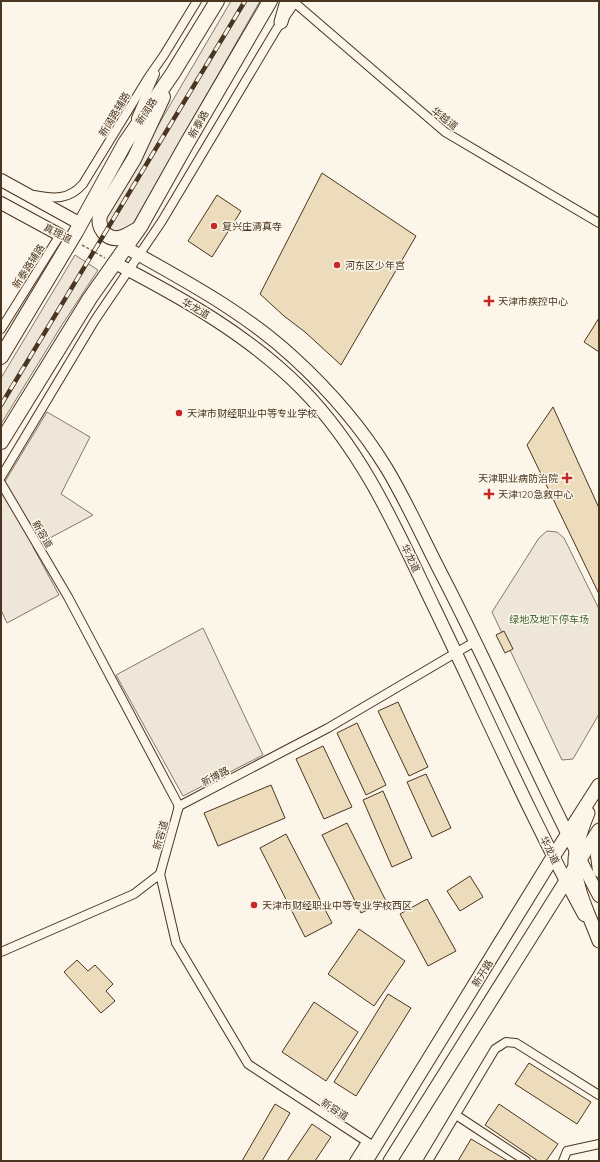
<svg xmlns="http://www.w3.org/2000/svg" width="600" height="1162" font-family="Quicksand,'Noto Sans SC',sans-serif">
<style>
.green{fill:#ede6d9;stroke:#887966}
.building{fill:#ecdcbc;stroke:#4a3520}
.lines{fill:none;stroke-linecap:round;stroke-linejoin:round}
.minor-casing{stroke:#4a3520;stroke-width:10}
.secondary-casing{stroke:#4a3520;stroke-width:14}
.primary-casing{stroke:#4a3520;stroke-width:15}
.trunk-casing{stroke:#4a3520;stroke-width:16}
.path{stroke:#7f6f5c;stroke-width:1.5;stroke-dasharray:3 2;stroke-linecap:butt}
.minor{stroke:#fbf6e9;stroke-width:8}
.secondary{stroke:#fbf6e9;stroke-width:12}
.primary{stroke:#fbf6e9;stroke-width:13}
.trunk{stroke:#fbf6e9;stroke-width:14}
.rail-casing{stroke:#4a3520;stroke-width:4.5}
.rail{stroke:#fbf6e9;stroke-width:3;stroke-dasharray:9;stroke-linecap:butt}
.poi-dot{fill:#c62828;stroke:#fbf6e9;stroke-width:1.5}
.labels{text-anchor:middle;stroke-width:3;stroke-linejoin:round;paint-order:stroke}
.street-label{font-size:10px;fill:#4a3520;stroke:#fbf6e9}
.poi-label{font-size:10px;fill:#4a3520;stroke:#fbf6e9;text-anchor:start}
.park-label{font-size:10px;fill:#436837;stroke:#fbf6e9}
</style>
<rect width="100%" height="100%" fill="#fbf6e9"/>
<g class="green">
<path d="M231,1h29l-127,223 -14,10 -12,-7 -1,-9 2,-7z"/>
<path d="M75,255l23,15 -38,58 -59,96v-46z"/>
<path d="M47,412l43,25 -29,57 32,21 -60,32 26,48 -52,28 -6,-13v-122z"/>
<path d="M547,531l10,1 7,6 35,71v105l-26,45 -11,1 -70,-148 47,-74z"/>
<path d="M203,628l60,127 -80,41 -67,-121z"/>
</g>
<g class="building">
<path d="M322,173l94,63 -75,129 -36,-33 -21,-16 -24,-22z"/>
<path d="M217,195l24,16 -29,46 -24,-16z"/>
<path d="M599,318v34l-15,-10z"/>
<path d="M553,407l46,101v86l-72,-149z"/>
<path d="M504,631l9,18 -8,4 -9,-18z"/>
<path d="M398,702l30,65 -19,9 -31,-65z"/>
<path d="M357,723l29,62 -20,10 -29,-62z"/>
<path d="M323,746l29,61 -28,12 -28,-60z"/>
<path d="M426,774l25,54 -19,9 -25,-55z"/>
<path d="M271,785l14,33 -67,28 -14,-33z"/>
<path d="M383,791l29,67 -20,9 -29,-67z"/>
<path d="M347,823l39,78 -25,12 -39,-78z"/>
<path d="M286,834l46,89 -27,14 -45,-89z"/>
<path d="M470,876l13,21 -23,14 -13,-20z"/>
<path d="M427,899l29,52 -28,15 -28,-52z"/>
<path d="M359,929l46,32 -31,45 -46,-32z"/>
<path d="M77,960l11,11 7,-6 18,19 -7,7 9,10 -14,12 -37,-41z"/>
<path d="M388,994l23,14 -55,88 -22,-14z"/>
<path d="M314,1002l44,30 -32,49 -44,-29z"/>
<path d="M529,1063l62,39 -14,22 -62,-40z"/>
<path d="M275,1104l15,9 -28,48h-20z"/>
<path d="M499,1104l59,40 -12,17h-8l-53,-36z"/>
<path d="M312,1124l19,13 -16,24h-28z"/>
<path d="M471,1139l37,22h-50z"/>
</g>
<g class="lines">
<defs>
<g id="minor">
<path d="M295,3l150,129 154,91"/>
<path d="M136,118l19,-44"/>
<path d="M34,195c20,4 35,5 49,-11l65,-106 16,-23 33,-54"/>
<path d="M1,329l59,-94"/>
<path d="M1,477l94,-157 67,-99 114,-191 20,-29"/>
<path d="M1,483l67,114 111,209 -19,68 16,69 72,121 127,83"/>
<path d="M178,809l1,-3 149,-78 148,-87"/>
<path d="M1,952l133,-58 26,-20 1,-3"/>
<path d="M456,1115l70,46"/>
<path d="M354,1161l12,-19"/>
<path d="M428,1161l67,-112 11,-7 10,1 83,52"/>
<path d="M563,1161l4,-10 32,-7"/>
</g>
<g id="secondary">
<path d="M1,180l78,43"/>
<path d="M1,203l59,32"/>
<path d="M125,247c60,34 118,64 169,111 36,33 68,70 93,111 21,35 38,74 57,110 54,105 100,213 155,317"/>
<path d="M115,263c67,35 134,72 188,127 61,63 93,138 130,215 50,103 96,209 151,310"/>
<path d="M599,844l-2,12 2,15"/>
</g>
<g id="primary">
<path d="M281,22l6,-21"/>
<path d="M588,813c-7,17 -14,36 -13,54 2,25 15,50 24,74"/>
<path d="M366,1161l187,-304 46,-72"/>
<path d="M390,1161l176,-280 33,-51"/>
</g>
<g id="trunk">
<path d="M136,230c-5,3 -11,7 -17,8 -13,2 -22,-11 -19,-23l34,-56 29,-62"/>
<path d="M1,357l75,-125 49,-89 48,-70 44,-72"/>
<path d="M1,442l89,-144 50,-71 46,-82 84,-144"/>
</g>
</defs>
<use href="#minor" class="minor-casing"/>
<use href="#secondary" class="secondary-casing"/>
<use href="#primary" class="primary-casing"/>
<use href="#trunk" class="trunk-casing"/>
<path class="path" d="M82,245l23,13"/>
<use href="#minor" class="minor"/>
<use href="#secondary" class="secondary"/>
<use href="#primary" class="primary"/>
<use href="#trunk" class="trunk"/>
<defs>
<path id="rail" d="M1,405l244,-404"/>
</defs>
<use href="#rail" class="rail-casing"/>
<use href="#rail" class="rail"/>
</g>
<g class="poi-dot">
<circle cx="214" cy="226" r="4"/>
<circle cx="337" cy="265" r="4"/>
<path d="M487 295h4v4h4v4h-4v4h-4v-4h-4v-4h4z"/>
<circle cx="179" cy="413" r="4"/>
<path d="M565 472h4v4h4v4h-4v4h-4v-4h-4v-4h4z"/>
<path d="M487 488h4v4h4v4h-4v4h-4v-4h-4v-4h4z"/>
<circle cx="254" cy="905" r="4"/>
</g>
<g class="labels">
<g class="street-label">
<text transform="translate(146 111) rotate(-56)" y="4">新阔路</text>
<text transform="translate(114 114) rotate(-59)" y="4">新阔路辅路</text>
<text transform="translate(445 118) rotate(38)" y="4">华越道</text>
<text transform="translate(198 124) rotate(-60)" y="4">新泰路</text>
<text transform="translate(58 233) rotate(27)" y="4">真理道</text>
<text transform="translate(28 266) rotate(-57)" y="4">新泰路辅路</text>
<text transform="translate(196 308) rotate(30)" y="4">华龙道</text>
<text transform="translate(43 534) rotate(60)" y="4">新容道</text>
<text transform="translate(411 558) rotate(64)" y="4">华龙道</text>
<text transform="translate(215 776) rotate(-27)" y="4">新博路</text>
<text transform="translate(160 835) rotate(-74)" y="4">新容道</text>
<text transform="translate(550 850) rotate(63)" y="4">华龙道</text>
<text transform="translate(482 973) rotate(-58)" y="4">新开路</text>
<text transform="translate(335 1109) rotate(33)" y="4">新容道</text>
</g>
<g class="poi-label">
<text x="222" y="230">复兴庄清真寺</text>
<text x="345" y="269">河东区少年宫</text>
<text x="498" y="305">天津市疾控中心</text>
<text x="187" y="417">天津市财经职业中等专业学校</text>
<text x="558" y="482" text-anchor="end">天津职业病防治院</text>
<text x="498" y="498">天津120急救中心</text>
<text x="262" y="909">天津市财经职业中等专业学校西区</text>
</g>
<g class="park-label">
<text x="549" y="623">绿地及地下停车场</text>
</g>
</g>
<rect width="600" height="1162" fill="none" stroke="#4a3520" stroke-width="4"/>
</svg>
